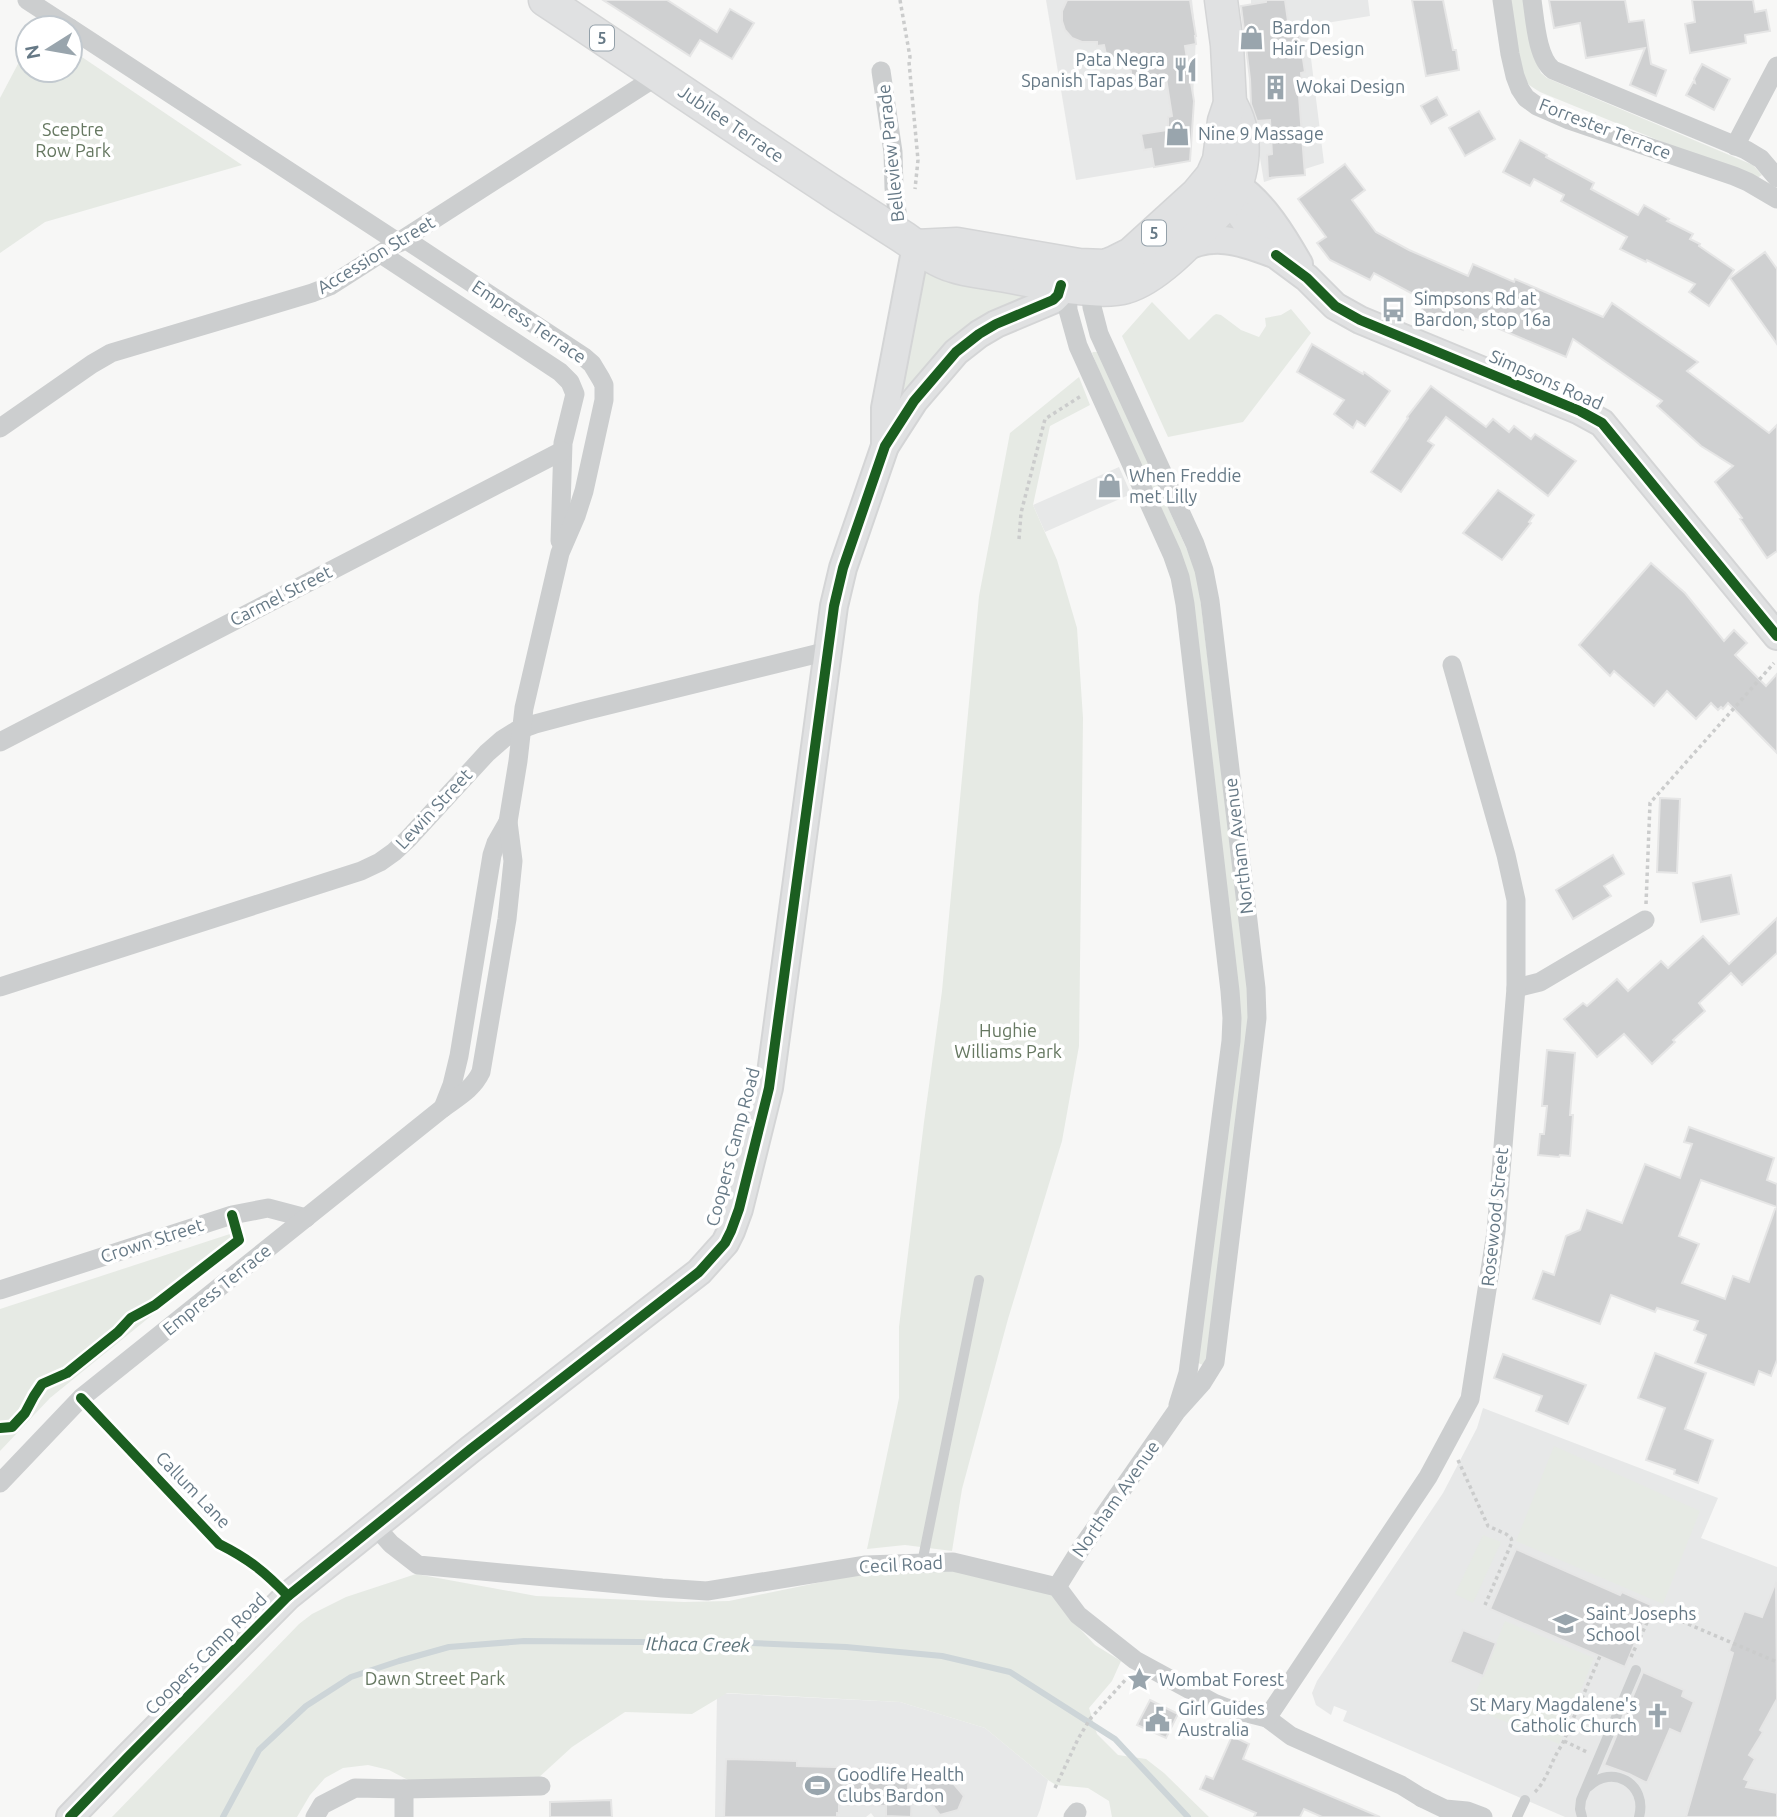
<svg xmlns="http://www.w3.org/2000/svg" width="1777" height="1817" font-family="Ubuntu,sans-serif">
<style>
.built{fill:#e7e8e8}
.green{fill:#e6eae4}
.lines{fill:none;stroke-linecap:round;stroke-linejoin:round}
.stream{stroke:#cdd5d8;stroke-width:6}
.building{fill:#cfd0d1;stroke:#e6e6e6;stroke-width:2}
.secondary-casing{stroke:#d4d5d6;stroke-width:30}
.trunk-casing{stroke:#d4d5d6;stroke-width:35}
.path{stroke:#cbcccc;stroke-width:3.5;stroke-dasharray:3.5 3.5;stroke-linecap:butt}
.service{stroke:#cccecf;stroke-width:10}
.minor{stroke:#cccecf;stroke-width:19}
.secondary{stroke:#e0e1e2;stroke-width:26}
.trunk{stroke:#e0e1e2;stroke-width:32}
.cycleway-casing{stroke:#fff;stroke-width:15}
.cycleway{stroke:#1b5e20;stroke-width:10}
.labels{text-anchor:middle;stroke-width:7;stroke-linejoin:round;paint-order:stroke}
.shield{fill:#fff;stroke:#94a1aa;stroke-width:2}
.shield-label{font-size:16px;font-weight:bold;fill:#667986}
.poi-label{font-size:18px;fill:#667986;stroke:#fff;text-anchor:start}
.street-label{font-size:18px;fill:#667986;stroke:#fff}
.park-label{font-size:18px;fill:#667861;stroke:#fff}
.water-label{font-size:19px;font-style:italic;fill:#5d747b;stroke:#fff}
</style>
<rect width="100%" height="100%" fill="#f7f7f6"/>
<g class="built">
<path d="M1046,0h146l4,36 -6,125 -114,19z"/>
<path d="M1251,0h117l2,16 -63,10 17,137 -60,19 -10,-60 -2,-1 -2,-42 -9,-73 10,-1z"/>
<path d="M1119,467l12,27 -86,38 -12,-27z"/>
<path d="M1483,1408l235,90 -17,40 76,29v250h-212l-222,-96 4,-10 -13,-5 -3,9 -15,-10 -4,-12 5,-12 126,-188 34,-65z"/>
<path d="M717,1693l183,9 85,26 63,52 -8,30 -3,7h-163l-3,-4 -5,4h-151z"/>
</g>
<g class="green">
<path d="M1508,0h16l11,60 6,13 6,5 206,87 9,10 -5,3h-6l-211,-86 -11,-7 -5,-8z"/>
<path d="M28,45v25h42v-21l172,116 -197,57 -45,31v-155z"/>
<path d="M928,268l99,26 -1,3 -74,47 -54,51 25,-122z"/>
<path d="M1152,302l37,38 24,-24 3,-2 5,1 20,15 18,7 7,-11 -1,-8 16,-3 10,-6 20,24 -68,89 -75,15 -46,-101z"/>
<path d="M1093,352h5l99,220 53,434 -42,354 -4,5 -4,-1 -3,-3 42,-332 -47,-426 -100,-250z"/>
<path d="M1079,377l11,28 -40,21 -17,79 24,55 20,68 6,90 -4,328 -17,95 -54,178 -46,170 -10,62 -47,-6 -38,4 32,-151v-71l25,-205 18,-131 37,-395 31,-163z"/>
<path d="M233,1233l12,1 -3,8 -192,156 -50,53v-142z"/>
<path d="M1554,1446l146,65 -37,93 -147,-63z"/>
<path d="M1483,1535l18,7 -28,61 -18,-9z"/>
<path d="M949,1570l102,21 18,26 26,28 26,16 -9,20 -23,27 8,26 21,21 28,4 18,14 45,44h-97l-3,-16 -21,-13 -32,-3 -8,-5 -63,-52 -85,-26 -173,-9 -35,21 -67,-2 -53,35 -35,32 -127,2 -21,-11 -21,-5 -25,3 -18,10 -15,17 -13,22h-185l187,-193 13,-10 34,-17 70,-23 120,22 148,6 45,-1 136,-28z"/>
<path d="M1505,1621l89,37 -35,86 -89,-37z"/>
</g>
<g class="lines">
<path class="stream" d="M223,1817l36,-67 47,-44 45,-29 48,-16 50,-14 75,-6 227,2 95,4 96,9 68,16 105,67 73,78"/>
</g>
<g class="building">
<path d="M603,0h64l50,32 13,-23 24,14 -22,36 -32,-19 -10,16z"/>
<path d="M1067,0h123l6,36h-1l1,8 -11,2 9,55 -4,60 -36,6 -3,-18 -7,1 -3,-16 27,-4v-13l4,-1 -6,-38 -33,5 -5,-27 -21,3 -3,-14 -7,1v-4h-15l-10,-4 -7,-8 -3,-9v-10z"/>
<path d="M1266,0h19l4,28 9,-1 7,45 -4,1 2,23h-4l6,79 -37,3 -1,-23 5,-1 -2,-34 -13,1 -6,-17 -1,-25 -9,-73 25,-4z"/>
<path d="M1412,0h31l10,50h3l3,20 -33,6z"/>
<path d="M1549,0h76l4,22 15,-2 7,44 15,6 -10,26 -26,-11 15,-37 -59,10 -6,-35 -26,5z"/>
<path d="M1692,0h61l2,12 11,-2 4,21 -25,4 1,8 -56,10 -5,-29 10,-2z"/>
<path d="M1702,64l28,15 -16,31 -28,-15 7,-13 2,1 -1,-4z"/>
<path d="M1437,97l10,18 -16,9 -10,-18z"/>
<path d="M1479,111l16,28 -30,17 -16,-28z"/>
<path d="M1520,140l27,15 -1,2 48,26 -3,6 47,26 6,-10 25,14 -2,2 26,13 -3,5 10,5 -1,2 35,24 -25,36 -20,-14 6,-8 -48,-24 -1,2 -26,-13 7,-12 -66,-36 3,-6 -30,-16 -4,7 -27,-14z"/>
<path d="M1345,164l20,26 -13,10 24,32 33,18 59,26 5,-12 41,18 1,-3 88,38 9,-14 86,59 -11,9 82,62 8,-8v126l-10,7 -27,-39 2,-1 -27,-36 18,-16 -32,-20 -44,-40 5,-5 -89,-62 -7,18 -97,-41 -6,14 -42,-18 5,-11 -52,-28 -4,7 -40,-20 -13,-17 9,-6 -28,-38z"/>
<path d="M1765,252l12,17v75l-47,-66z"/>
<path d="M1312,344l51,30 1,-2 26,19 -25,35 -8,-5 -4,7 -19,-14 10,-14 -47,-28z"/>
<path d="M1431,386l55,41 7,-8 16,13 5,-6 17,13 4,-5 41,27 -28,35 -102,-79 -18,24 6,4 -33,47 -30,-20 37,-54 -1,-1z"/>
<path d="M1498,490l36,25 -5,7 2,1 -29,37 -39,-27z"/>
<path d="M1651,563l34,30 39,48 10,-11 13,13 -12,12 31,31 11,-12v79l-49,-50 -5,6 -2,-2 -3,3 -7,-7 -15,16 -29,-28 -13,15 -40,-35 -4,5 -31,-31z"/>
<path d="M1660,798l20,1 -3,74 -20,-1z"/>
<path d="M1613,855l11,19 -20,12 7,10 -38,23 -17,-29z"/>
<path d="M1731,875l8,39 -38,8 -8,-39z"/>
<path d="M1777,918v35l-35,32 -11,-12 -32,30 6,8 -32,29 2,2 -23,22 -28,-30 -27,23 -33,-38 19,-16 4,3 30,-27 11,12 33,-30 7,7 35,-32 26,28z"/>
<path d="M1547,1050l28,3 -5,62h3l-3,41 -10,-1 -1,2 -21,-2 2,-21h4l3,-28h-5z"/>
<path d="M1689,1127l85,31 -7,22 10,4v23l-76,-27 -22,56 20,8 -17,39 43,16 8,-23 16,6 26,-73h2v151l-6,16 -12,-5 -5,14 -59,-22 11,-28 -12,-5 4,-9 -41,-13 -2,4 -44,-17 -11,29 -67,-25 10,-28 11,4 12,-39 14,-6 7,-20 35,13 23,-59 35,14 12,-34 -8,-2z"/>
<path d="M1655,1353l51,20 -21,56 28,11 -15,43 -24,-9 1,-4 -29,-10 19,-52 -27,-10z"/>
<path d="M1503,1354l83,31 -18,39 -32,-13 6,-15 -48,-18z"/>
<path d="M1516,1549l104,46 2,-3 29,13 -26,62 -135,-58z"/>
<path d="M1776,1582l1,117 -17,31 3,2 -14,23 6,4 -11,20 5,2 -3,6 31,6v24h-91l47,-164 -4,-2 15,-40 18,6z"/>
<path d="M1463,1630l33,13 -13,33 -33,-14z"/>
<path d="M1643,1672l41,18 -2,6 12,6 -13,32 -11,-5 -23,54 -18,-9 -25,-9z"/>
<path d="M1150,1700l28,14 -12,24 -29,-13z"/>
<path d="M1232,1736l17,8 -6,15 137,58h-58l-18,-8 -4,8h-46l2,-4 -56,-24 6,-13 7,3z"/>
<path d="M726,1759l71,2v5l112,3 -1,21 4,-2 -1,29 -25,-1v-10l-47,-1v8h-2v4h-113z"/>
<path d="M947,1776l17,20 -6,14 -18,5 -22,-29z"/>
<path d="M611,1800l1,17h-62v-15z"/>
</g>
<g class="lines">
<defs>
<g id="secondary">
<path d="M1236,185c28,19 47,51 63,79"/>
<path d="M1229,199l17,24 30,32 31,23 28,28 25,14 220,91 22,12 175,213"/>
<path d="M1180,250c31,-18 60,-9 91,3"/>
<path d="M885,446v-38l31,-162"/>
<path d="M70,1817l58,-60 160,-161 183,-147 228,-177 26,-29 6,-12 8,-22 30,-121 65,-482 9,-38 42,-122 29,-45 42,-49 23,-18 17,-10 57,-24 5,-5 3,-10"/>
</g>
<g id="trunk">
<path d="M545,0c97,64 193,130 291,194 22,14 44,28 67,43 15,10 32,24 50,29 14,5 32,6 47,9 30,5 98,21 126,12 32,-9 70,-52 93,-76 27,-28 31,-75 11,-108"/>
<path d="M916,246l41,-2 122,21 26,1 10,-4 16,-8 66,-60 15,-18 7,-16 5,-39 6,-18 -3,-58 -6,-45"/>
</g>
</defs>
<use href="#secondary" class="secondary-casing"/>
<use href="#trunk" class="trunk-casing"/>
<g class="path">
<path d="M900,0l10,57 -1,5 9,98 -3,29"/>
<path d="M1019,539l2,-26 24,-94 36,-23"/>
<path d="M1646,904l4,-101 124,-140"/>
<path d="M1458,1460l30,66 18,8 5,4 1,4 -27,63"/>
<path d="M1631,1657l20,-43 7,3 2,-5 117,50"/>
<path d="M1564,1741l23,11"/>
<path d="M1055,1788l23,-49 12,-20 38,-42"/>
<path d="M1535,1792c13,-13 16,-32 27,-47l38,-89"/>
</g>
<g class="service">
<path d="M922,1563l57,-283"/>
<path d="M1588,1787c24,-24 60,-3 51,30"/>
<path d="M1517,1817l8,-17"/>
<path d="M1582,1817l-2,-8 1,-9 55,-130"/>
</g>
<g class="minor">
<path d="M27,0l43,28"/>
<path d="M1502,0l8,54 5,22 5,13 6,9 11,8 32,14 165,56 14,6 29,17"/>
<path d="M1532,0c3,20 5,58 21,70l193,80 15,9 16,19"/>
<path d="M70,28l329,215"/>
<path d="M881,71l12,81 1,36 6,47"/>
<path d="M1735,146l42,-80"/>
<path d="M381,254l179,118 10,10 5,12 -12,49 -3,98"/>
<path d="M1067,286l1,24 10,36 94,208 8,23 5,27 45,387 2,27 -1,23 -43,332 -10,32"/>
<path d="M0,428l92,-64 19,-11 201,-60 18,-7 329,-211"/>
<path d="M0,742l562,-291"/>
<path d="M0,987l361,-116 19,-9 14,-10 14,-13 79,-86 16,-14 13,-8 19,-7 49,-13 244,-60"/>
<path d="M1516,988l24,-6 105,-62"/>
<path d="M443,1108l9,-23 7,-29 33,-201 4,-12 12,-21"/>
<path d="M0,1290l232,-75 36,-7 38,10"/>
<path d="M0,1483l81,-85 362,-290c15,-11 30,-19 38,-36l26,-153 6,-58 -5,-39 10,-61 6,-53 36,-155 16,-37 8,-25 20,-91v-15l-3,-6 -9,-15 -8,-7 -179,-118"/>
<path d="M374,1525l17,19 27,21 244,23 45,3 159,-26 87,-3 104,25 21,28 57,45 79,43 13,5 40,10 24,18 110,49 21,13"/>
<path d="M1057,1587l23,-37 96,-138 26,-29 13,-21 42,-344 -1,-30 -46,-387 -6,-31 -9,-26 -96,-210 -7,-27 -2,-19"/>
<path d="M1267,1718l161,-241 42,-78 26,-167 20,-244v-88l-10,-45 -54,-190"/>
<path d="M404,1789v28"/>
<path d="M1425,1799l-3,-1 23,11 22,2 16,6"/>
<path d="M315,1817l7,-12 33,-17 49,1 137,-3"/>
<path d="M1073,1817l4,-5"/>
</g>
<use href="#secondary" class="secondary"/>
<use href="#trunk" class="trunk"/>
<defs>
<g id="cycleway">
<path d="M1276,255l31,23 28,28 25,14 220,91 22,12 175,213"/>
<path d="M81,1398l138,146c30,15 46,28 69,52"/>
<path d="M0,1428l12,-1 13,-14 9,-17 8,-12 25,-11 51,-41 13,-14 24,-13 84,-65 -7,-25"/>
<path d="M70,1817l58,-60 160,-161 183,-147 228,-177 26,-29 6,-12 8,-22 30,-121 65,-482 9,-38 42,-122 29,-45 42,-49 23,-18 17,-10 57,-24 5,-5 3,-10"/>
</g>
</defs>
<use href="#cycleway" class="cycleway-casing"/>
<use href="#cycleway" class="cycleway"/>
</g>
<defs>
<symbol id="shop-bare" viewBox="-9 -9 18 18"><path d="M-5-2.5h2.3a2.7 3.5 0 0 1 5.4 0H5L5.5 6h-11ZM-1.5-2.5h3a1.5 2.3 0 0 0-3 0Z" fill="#99a5ad" stroke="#fff" stroke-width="2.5" paint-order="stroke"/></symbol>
<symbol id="restaurant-bare" viewBox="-9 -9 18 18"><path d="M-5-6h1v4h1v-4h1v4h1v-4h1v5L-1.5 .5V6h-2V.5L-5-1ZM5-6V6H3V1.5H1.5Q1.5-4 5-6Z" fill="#99a5ad" stroke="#fff" stroke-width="2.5" paint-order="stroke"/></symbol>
<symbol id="building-bare" viewBox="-9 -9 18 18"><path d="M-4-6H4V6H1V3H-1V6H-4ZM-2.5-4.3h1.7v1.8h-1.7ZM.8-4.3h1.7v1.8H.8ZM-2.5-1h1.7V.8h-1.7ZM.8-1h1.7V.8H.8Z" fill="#99a5ad" stroke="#fff" stroke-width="2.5" paint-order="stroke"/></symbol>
<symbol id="bus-bare" viewBox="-9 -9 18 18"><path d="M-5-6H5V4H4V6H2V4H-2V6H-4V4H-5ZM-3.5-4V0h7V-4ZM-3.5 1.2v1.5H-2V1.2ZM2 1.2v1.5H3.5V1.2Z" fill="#99a5ad" stroke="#fff" stroke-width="2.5" paint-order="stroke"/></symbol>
<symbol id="school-bare" viewBox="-9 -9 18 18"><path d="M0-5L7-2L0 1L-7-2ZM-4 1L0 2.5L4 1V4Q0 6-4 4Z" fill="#99a5ad" stroke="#fff" stroke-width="2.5" paint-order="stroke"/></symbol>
<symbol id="sight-bare" viewBox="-9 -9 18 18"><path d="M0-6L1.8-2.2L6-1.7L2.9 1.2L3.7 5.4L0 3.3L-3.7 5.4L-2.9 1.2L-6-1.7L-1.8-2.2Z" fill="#99a5ad" stroke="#fff" stroke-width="2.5" paint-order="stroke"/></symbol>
<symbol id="church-bare" viewBox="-9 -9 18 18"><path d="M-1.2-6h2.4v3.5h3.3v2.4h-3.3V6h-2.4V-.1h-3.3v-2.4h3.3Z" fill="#99a5ad" stroke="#fff" stroke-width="2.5" paint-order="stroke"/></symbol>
<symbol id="civic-bare" viewBox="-9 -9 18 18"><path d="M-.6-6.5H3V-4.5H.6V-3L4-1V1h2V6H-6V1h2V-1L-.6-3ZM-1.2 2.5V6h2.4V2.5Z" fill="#99a5ad" stroke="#fff" stroke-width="2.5" paint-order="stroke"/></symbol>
<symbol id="stadium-bare" viewBox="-9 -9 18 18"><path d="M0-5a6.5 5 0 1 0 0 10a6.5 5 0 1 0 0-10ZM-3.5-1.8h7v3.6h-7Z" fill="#99a5ad" stroke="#fff" stroke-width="2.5" paint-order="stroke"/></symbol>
</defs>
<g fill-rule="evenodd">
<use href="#shop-bare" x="1234" y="20" width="35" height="35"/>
<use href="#restaurant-bare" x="1168" y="52" width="35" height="35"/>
<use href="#building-bare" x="1258" y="70" width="35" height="35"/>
<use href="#shop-bare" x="1160" y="116" width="35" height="35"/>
<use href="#bus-bare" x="1376" y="292" width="35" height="35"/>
<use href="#shop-bare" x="1092" y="468" width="35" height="35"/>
<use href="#school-bare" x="1548" y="1606" width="35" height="35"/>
<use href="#sight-bare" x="1122" y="1662" width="35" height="35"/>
<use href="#church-bare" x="1640" y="1698" width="35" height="35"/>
<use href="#civic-bare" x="1140" y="1702" width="35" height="35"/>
<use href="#stadium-bare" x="800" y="1768" width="35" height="35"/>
</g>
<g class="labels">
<g class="shield">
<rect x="590" y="25.5" width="24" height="25" rx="5"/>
<rect x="1142" y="220.5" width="24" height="25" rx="5"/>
</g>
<g class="shield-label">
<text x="602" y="44">5</text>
<text x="1154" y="239">5</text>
</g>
<g class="poi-label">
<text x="1272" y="34">Bardon<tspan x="1272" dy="21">Hair Design</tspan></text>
<text x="1165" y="66" text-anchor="end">Pata Negra<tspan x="1165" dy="21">Spanish Tapas Bar</tspan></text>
<text x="1296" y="93">Wokai Design</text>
<text x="1198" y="140">Nine 9 Massage</text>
<text x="1414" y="305">Simpsons Rd at<tspan x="1414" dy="21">Bardon, stop 16a</tspan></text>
<text x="1129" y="482">When Freddie<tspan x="1129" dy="21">met Lilly</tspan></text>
<text x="1586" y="1620">Saint Josephs<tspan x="1586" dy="21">School</tspan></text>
<text x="1159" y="1686">Wombat Forest</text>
<text x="1637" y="1711" text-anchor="end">St Mary Magdalene's<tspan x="1637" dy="21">Catholic Church</tspan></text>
<text x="1178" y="1715">Girl Guides<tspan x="1178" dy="21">Australia</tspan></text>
<text x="837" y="1781">Goodlife Health<tspan x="837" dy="21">Clubs Bardon</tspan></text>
</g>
<g class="street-label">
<text transform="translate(731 124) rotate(34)" y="6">Jubilee Terrace</text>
<text transform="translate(1605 129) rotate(21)" y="6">Forrester Terrace</text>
<text transform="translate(891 153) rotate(-96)" y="6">Belleview Parade</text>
<text transform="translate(376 255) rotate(-31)" y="6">Accession Street</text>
<text transform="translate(529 322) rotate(34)" y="6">Empress Terrace</text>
<text transform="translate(1546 380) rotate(24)" y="6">Simpsons Road</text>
<text transform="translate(281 596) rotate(-27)" y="6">Carmel Street</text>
<text transform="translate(434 809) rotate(-47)" y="6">Lewin Street</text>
<text transform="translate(1239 846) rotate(-97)" y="6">Northam Avenue</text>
<text transform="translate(733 1147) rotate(-75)" y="6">Coopers Camp Road</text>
<text transform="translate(1495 1217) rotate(-84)" y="6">Rosewood Street</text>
<text transform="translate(152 1241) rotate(-18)" y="6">Crown Street</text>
<text transform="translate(217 1290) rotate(-39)" y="6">Empress Terrace</text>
<text transform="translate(193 1490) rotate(46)" y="6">Callum Lane</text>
<text transform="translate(1116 1499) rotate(-55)" y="6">Northam Avenue</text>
<text transform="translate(901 1565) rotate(-3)" y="6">Cecil Road</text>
<text transform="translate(206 1654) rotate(-45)" y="6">Coopers Camp Road</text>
</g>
<g class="park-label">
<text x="73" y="136">Sceptre<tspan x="73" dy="21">Row Park</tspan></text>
<text x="1008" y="1037">Hughie<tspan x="1008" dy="21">Williams Park</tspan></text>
<text x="435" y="1685">Dawn Street Park</text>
</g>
<g class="water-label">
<text transform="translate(698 1644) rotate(1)" y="7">Ithaca Creek</text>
</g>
</g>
<g transform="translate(49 49) rotate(259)"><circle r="33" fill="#ffffff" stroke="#c2c9cf" stroke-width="2"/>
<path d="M0-5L12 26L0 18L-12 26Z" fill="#99a5ad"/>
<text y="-10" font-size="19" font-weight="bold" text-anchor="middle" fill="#667986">N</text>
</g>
</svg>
